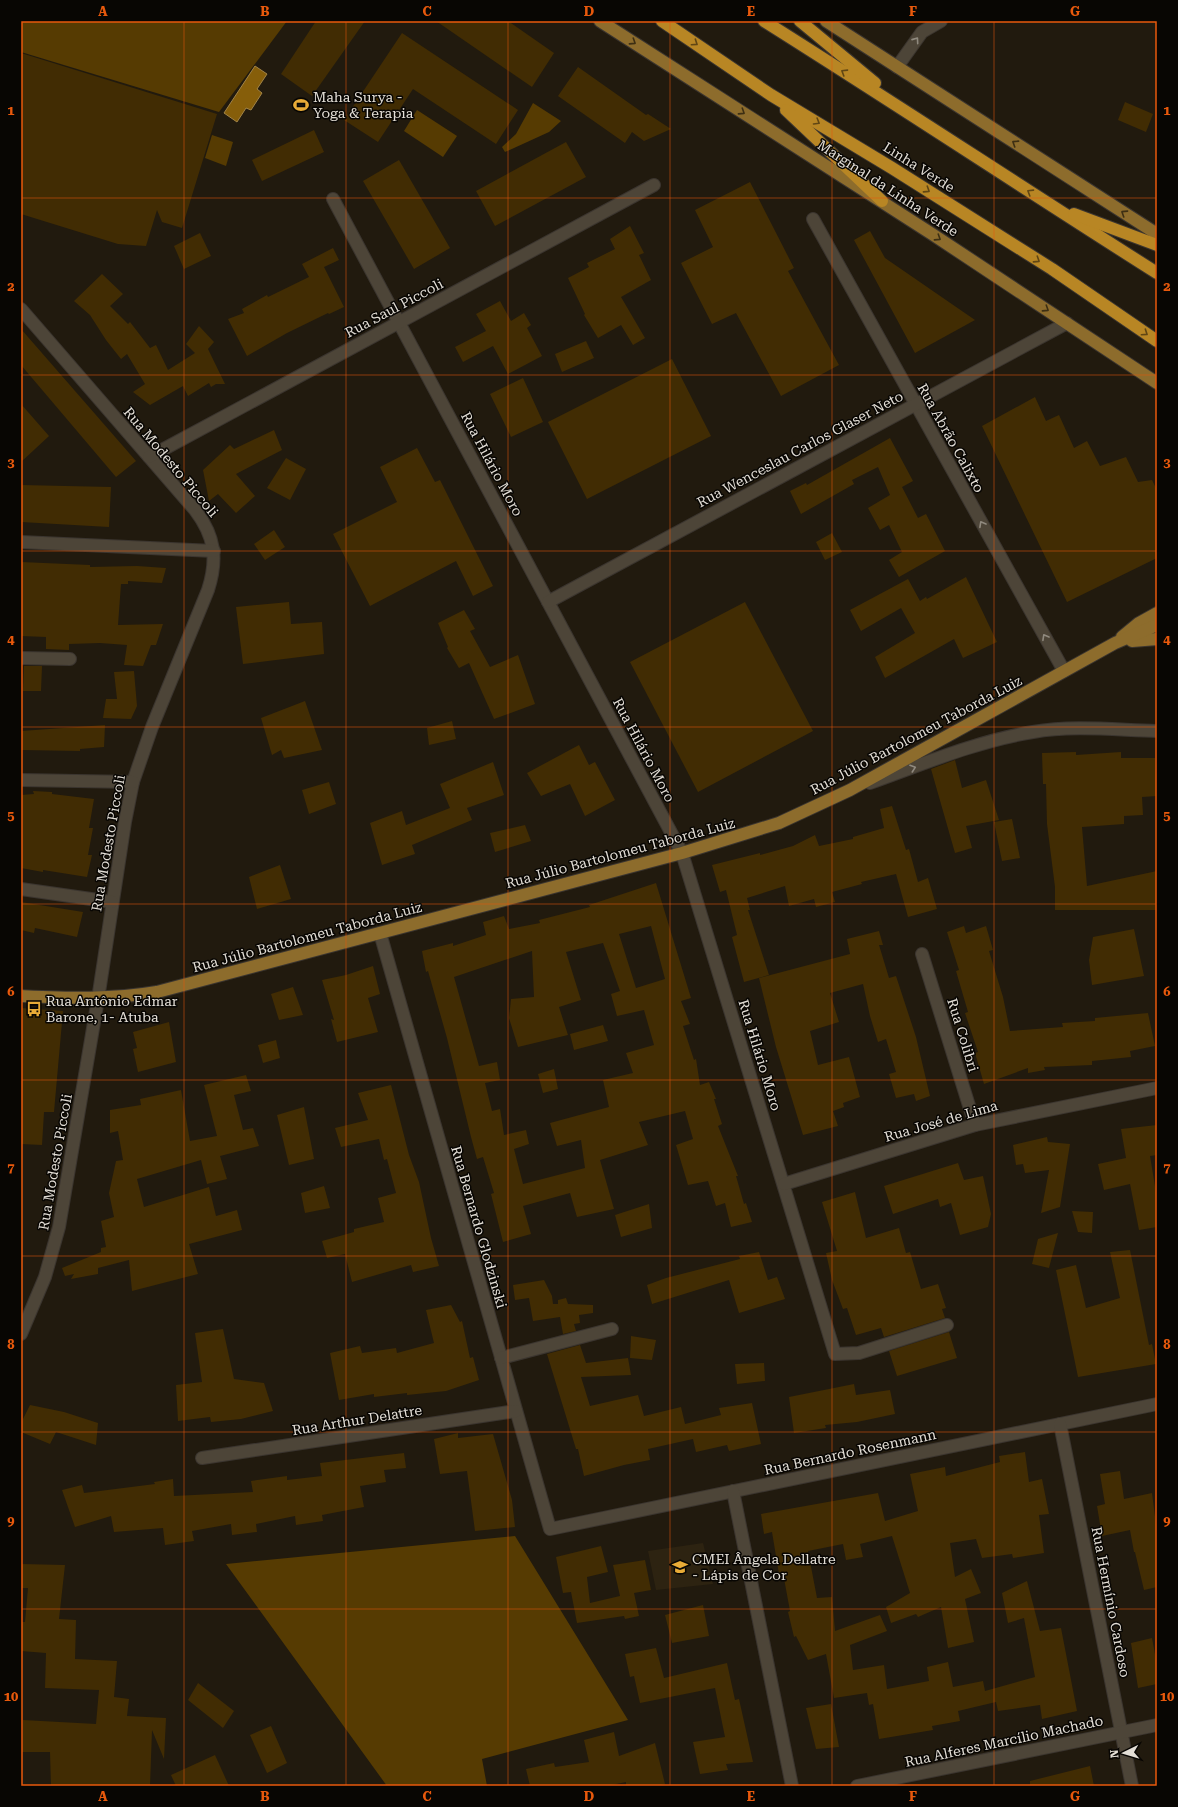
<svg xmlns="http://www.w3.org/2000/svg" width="1178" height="1807" font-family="'Roboto Serif',serif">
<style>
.built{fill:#2d2311}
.green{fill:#563b02}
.water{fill:#865e0a;stroke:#a28447}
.building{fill:#412c03;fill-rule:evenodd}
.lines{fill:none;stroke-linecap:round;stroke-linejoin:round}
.minor-casing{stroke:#3b352f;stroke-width:14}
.major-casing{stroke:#3b352f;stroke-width:14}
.highway-casing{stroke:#3b352f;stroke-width:14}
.minor{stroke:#4d4538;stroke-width:12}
.major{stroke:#8d6c2c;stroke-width:12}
.highway{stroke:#b88624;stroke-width:12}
.oneway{stroke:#908a7f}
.oneway2{stroke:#3d2f13}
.oneway3{stroke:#604614}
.grid{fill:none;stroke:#e8590c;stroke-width:1;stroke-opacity:0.55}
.labels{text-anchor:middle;stroke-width:3;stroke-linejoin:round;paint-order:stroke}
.poi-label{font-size:14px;fill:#e3ded6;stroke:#080603;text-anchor:start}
.street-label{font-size:14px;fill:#e3ded6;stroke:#080603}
.neatline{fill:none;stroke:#e8590c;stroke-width:1.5}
.grid-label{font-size:13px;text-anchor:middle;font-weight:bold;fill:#e8590c}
</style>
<rect width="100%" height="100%" fill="#211a0e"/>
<path class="built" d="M703,1543l10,41 -57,6 -8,-39z"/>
<g class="green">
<path d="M21,21h266l-68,91 -198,-60z"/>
<path d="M533,103l28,18 -12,11 -44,20 -3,-5 14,-13z"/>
<path d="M417,110l40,26 -14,21 -39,-26z"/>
<path d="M212,135l21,7 -7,24 -21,-8z"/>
<path d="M515,1536l113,184 -146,39 5,27h-100l-161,-222z"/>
</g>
<path class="water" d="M255,66l12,8 -10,15 5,4 -11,17 -5,-2 -9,14 -13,-9z"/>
<g class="building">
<path d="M316,21h49l-53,75 -31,-22z"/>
<path d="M436,21h72l46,32 -22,34z"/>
<path d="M402,33l116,77 -22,34 -83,-55 -35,53 -34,-22z"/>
<path d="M21,53l196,61 -35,114 -20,-6 -5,-12 -11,36 -28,-2 -97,-30z"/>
<path d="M578,67l68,48 2,-1 23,15 -27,12 -12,-9 -7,11 -67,-47z"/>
<path d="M1125,102l28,12 -7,18 -28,-12z"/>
<path d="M314,130l10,22 -62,29 -10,-21z"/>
<path d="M566,142l20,35 -91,49 -19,-35z"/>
<path d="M399,160l51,88 -36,21 -51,-88z"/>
<path d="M750,182l44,86 -6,3 51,94 -58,31 -45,-83 -24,11 -31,-61 32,-16 -18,-37z"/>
<path d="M630,226l14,27 -5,2 12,25 -30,17 24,41 -12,7 -12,-20 -23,13 -14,-23 1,-1 -17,-36 21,-11 -2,-4 28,-14 -5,-10z"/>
<path d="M870,231l15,27 90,62 -60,33 -61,-113z"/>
<path d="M200,233l11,23 -27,13 -10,-23z"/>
<path d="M333,248l6,12 -15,7 20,40 -15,7 -1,-1 -41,20 -40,23 -19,-37 16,-6 -2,-4 25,-14 1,2 41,-20 -7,-13z"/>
<path d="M102,274l21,20 -13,12 18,18 2,-2 20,26 6,-3 12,25 27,-17 -9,-9 13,-18 15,16 -6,7 17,35h-9l-5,3 -2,-4 -21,13 -5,-10 -33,19 -17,-13 12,-8 -18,-30 -6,5 -15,-19 -16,-25 -16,-14z"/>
<path d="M500,301l11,20 13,-8 7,12 -4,3 15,28 -34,18 -15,-28 -30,16 -8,-15 31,-16 -10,-17z"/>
<path d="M21,329l115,132 -20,16 -95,-112z"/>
<path d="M586,341l8,17 -32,14 -7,-18z"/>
<path d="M672,359l39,77 -124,63 -39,-77z"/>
<path d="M523,378l20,44 -32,15 -21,-43z"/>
<path d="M1035,397l11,24 13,-6 15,33 13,-7 13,25 26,-9 12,25 14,-2 5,10v68l-90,44 -85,-176z"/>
<path d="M21,404l28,32 -28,26z"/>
<path d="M274,430l8,20 -46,24 19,22 -19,17 -18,-19 -9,7 -6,-31 27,-25 4,4z"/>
<path d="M890,438l23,43 -11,6 16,31 8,-4 19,37 -46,26 -10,-17 13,-8 -13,-27 -9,5 -12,-22 22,-13 -12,-28 -26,13 2,4 -53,30 -11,-23 16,-8 1,2z"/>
<path d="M417,448l18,34 5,-2 53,106 -20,10 -17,-35 -86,45 -37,-72 64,-32 -17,-35z"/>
<path d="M286,458l20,11 -16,31 -23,-12z"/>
<path d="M21,485l90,2 -2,40 -88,-5z"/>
<path d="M274,530l11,17 -20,13 -11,-16z"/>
<path d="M832,533l10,19 -17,8 -9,-18z"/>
<path d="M21,562l69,3v2l47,-1 29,2 -4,15 -34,-2v3h-7l-3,41 45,-1 -7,21h-5l-8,21 -19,-1 3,-20 -27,-2 -31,1v6l-23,-1v-12l-25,-1z"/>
<path d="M966,577l31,65 -34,16 -9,-19 -69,39 -10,-21 40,-24 -14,-25 -40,23 -11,-21 58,-31 12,22 6,-4 1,2z"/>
<path d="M289,602l2,22 31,-2 2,32 -81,10 -7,-57z"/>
<path d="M745,602l68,129 -115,61 -68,-130z"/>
<path d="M464,610l11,19 -5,2 20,36 28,-12 17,49 -41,15 -25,-56 -10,5 -12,-20 1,-1 -10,-24z"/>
<path d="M24,666h18l-1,25h-18z"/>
<path d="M134,671l3,35 -6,13 -28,-1 3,-19h11l-3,-27z"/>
<path d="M305,701l17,49 -38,8 -3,-8 -9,5 -11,-37z"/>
<path d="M452,721l4,18 -27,6 -2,-17z"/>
<path d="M105,725l-1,22 -24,2v2l-59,-1v-19z"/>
<path d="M579,745l10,20 6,-3 20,38 -30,16 -15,-32 -29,12 -14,-23z"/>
<path d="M1076,752v3l45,-3v6h34l2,38 -15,1 1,18 -19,1v8l-42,3 5,59 70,-15v39h-102v-23l-8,-63 -1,-40h-3l-1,-31z"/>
<path d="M955,760l7,28 24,-8 13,40 -33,6 6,22 -17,5 -24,-84z"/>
<path d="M493,762l11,33 -37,13 5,12 -60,25 3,9 -33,11 -12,-42 32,-12 4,14 44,-17 -10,-24z"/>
<path d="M329,782l7,22 -27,10 -7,-24z"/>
<path d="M33,791l19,1v2l42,5 -5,29h4l-5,27h4l-5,22 -44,-7v2l-22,-4v-73l13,-1z"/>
<path d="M892,806l14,44 3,-1 9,33 10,-4 9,31 -29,8 -12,-43 -35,8 1,2 -30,8 3,10 -19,5 -2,-8 -25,7 -4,-20 -38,12 3,12h-2l21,65 -25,7 -12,-45 5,-2 -11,-45 -6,2 -8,-27 48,-12v2l33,-9 22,-11 4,11 34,-7v-2l31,-9 -4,-19z"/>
<path d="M1012,819l8,39 -18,3 -8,-39z"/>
<path d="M525,825l6,16 -36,11 -5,-19z"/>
<path d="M280,865l11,34 -34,10 -8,-32z"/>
<path d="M656,883l35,115 -10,3 9,23 -7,2 11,34 2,-1 4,26 9,-3 7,17h-2l8,25 -4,2 20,50h-2l8,28 2,-1 6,19 -21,5 -6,-24 -9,3 -8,-25 -20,4 -12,-40 17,-6 -8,-28 -46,11 9,23 -48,15 14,49 -37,8 -7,-24 -47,13 8,28 -28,8 -12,-48 3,-1 -11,-36 -6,2 -6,-22 -24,-99 -19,-67 -2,1 -4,-21 31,-8v3l33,-11 -3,-13 21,-6 5,13 31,-6 -1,-3 51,-13 -1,-2zM651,926l14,53 -29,9 -17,-54zM603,943l17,48 -9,3 6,22 27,-6 10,35 -28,8 7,20 -30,7 6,27 -59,16 7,23 24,-6 4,28 -62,16 -9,-35 15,-5 -3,-14 -22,5 -4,-26 -8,2 -7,-28 15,-3 -3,-18 -18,4 -25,-89 78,-26 2,46 -23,2 -2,19 9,29 50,-12 -9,-28 22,-7 -15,-48z"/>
<path d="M21,902l62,10 -6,25 -42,-9 -1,5 -13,-3z"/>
<path d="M964,926l2,7 20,-7 7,24 -4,1 14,46 7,34 53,-4 -1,-4 33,-2v-3l53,-5 7,33 -25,5 1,6 -39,4v4l-48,2 1,3 -17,3v-5l-44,16 -9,-31 3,-1 -13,-39 3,-1 -12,-41 3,-1 -12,-38z"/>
<path d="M1134,929l10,47 -52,9 -3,-25 4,-23z"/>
<path d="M879,931l4,14h-4l10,33 7,-2 20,61 14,59 -14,5 -2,-7 -18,4 -7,-24 7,-2 -10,-33 -8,3 -8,-26 -7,-32 -33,9 9,29 -29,9 8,34 31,-8 11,40 -17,6 1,4 -11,4 5,15 -35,9 -27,-88 -17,-69 91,-24 -3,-15z"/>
<path d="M373,966l7,28 -12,4 10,34 -41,10 -6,-23 3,1 -12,-40 24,-5z"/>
<path d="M293,987l10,28 -24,5 -8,-26z"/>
<path d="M21,1008l42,3 -9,101h-10l-2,33 -21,-1z"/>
<path d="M169,1022l7,40 -38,10 -5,-23 4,-1 -4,-16z"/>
<path d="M603,1025l5,16 -34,9 -4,-16z"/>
<path d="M276,1040l4,18 -17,5 -5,-18z"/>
<path d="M554,1069l4,20 -15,4 -5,-19z"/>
<path d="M246,1075l5,16 -17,4 9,35 10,-2 6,18 -39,10 7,23 -20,5 -6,-24 -64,19 7,28 65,-20 7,29 21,-6 5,20 -53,14 9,30 -66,17 -3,-31 -31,8v6l-27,5 3,-5 -9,2 -3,-8 39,-16v-4l5,-1 -5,-26 13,-4 -5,-24 7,-32 7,-1 -5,-29 -8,2v-23l31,-5 -1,-6 41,-9 9,51 27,-5 -13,-51z"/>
<path d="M391,1085l18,70 10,27 12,56 8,28 -26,6 -2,-7 -59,17 -7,-28 -18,4 -5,-17 32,-9v-3l30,-7 -6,-24 18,-5 -9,-34 -3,1 -5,-21 -38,8 -6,-19 33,-8 -10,-27z"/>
<path d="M304,1107l10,52 -25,6 -12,-50z"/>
<path d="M1157,1125v30l-7,1 7,42v29l-18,3 -9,-46 -26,6 -6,-26 28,-6 -5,-29z"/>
<path d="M1047,1137l1,5 22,2 -10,63 -19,6 8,-43 -24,3 -2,-9 -7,1 -3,-20z"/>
<path d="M958,1163l6,17 19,-4 8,38 -3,13 -28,8 -9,-32 -11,4 -2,-8 -45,15 -9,-28z"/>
<path d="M324,1186l6,22 -25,5 -4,-20z"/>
<path d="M855,1192l11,46 33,-10 7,25 4,-1 11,37 17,-5 8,24 -4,1 3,9 -61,19 -3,-9 -25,7 -9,-27 -4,1 -11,-29 -6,-27 11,-2 -15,-49z"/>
<path d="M649,1204l3,24 -31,9 -6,-22z"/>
<path d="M1072,1211l21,1 -1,21 -14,-1z"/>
<path d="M1058,1233l-9,35 -17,-4 6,-25z"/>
<path d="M1130,1250l19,95 3,-1 4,20 -78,13 -22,-107 20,-5 10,43 34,-10 -10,-46z"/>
<path d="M759,1252l9,28 9,-3 8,22 -46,14 -10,-33 -77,24 -5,-19 19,-7 74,-19 -1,-3z"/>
<path d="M544,1280l8,16 1,8h5v-4l8,-2 2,6 25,1v8l-14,2 1,8 -6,1 2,7 -13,3 -3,-17 -27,4 -4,-23 -14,2 -2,-15z"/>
<path d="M451,1305l9,17 2,-1 8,37 3,-1 6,23 -33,11 -39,4v-2l-33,4v-3l-35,6 -9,-47 30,-7 2,7 34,-5 1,5 37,-10 -8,-33z"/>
<path d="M223,1329l11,50 30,4 9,28 -32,8 -30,3 -1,-5 -32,4 -2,-36 26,-3 -7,-49z"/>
<path d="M949,1332l8,26 -60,18 -8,-25z"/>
<path d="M631,1336l25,4 -4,20 -22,-2z"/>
<path d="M580,1345l6,18 42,-5 3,17 -50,2 9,29 48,-11 6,21 37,-9 4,17 36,-9 -2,-7 33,-5 9,41 -32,7 -2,-6 -31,7 -3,-13 -45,10 2,11 -26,5 -40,11 -6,-27h-2l-29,-95z"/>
<path d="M764,1363l1,18 -28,3 -2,-20z"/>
<path d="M854,1384l2,11 34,-5 5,24 -38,8 -32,3 1,3 -32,5 -5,-36z"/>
<path d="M30,1405l34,7 34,11 -2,22 -40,-13 -6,12 -29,-12v-9z"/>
<path d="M458,1433v5l35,-4 19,66 3,27 -40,4 -8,-60 -27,3 -6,-35z"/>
<path d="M1025,1452l4,30 13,-3 7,35 -10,1 5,38 -31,5 -1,-4 -30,4 -6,-19 -26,4 5,34 16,-8 10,24 -16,6 9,43 -26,6 -7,-41 -23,10 -2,-3 -25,9 -5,-16 24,-14 -18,-57 -32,8 3,13 -17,3 -3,-16 -35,7 9,47 15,-1 3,34 45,-16 7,16 -37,14 3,25 31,-5 3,24 42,-8 -2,-14 21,-5 5,25 30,-6 2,10 50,-14 -11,-59 -16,5 -6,-30 25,-12 13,50 21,-3 16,83 -35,8 -2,-14 -42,6 -2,-9 -38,9 2,10 -28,5 1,4 -54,9 -6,-35 -4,1 -2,-12 -33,5 -8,-44 -18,6 -12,-24 -2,1 -6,-25 2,-1 -7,-38 -4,1 -7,-42 -8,2 -3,-20 117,-21 7,28 33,-10 -8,-37 35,-7 1,9 54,-14 -1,-6z"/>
<path d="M404,1453l2,15 -22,2 2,12 -26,4 4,21 -42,8 1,6 -27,4 -1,-9 -39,8 1,8 -25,3 -1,-11 -39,7 2,10 -29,4 -2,-17 -49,4 -3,-16 -36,11 -13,-37 20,-5 2,8 71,-9 -1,-2 19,-3 1,17 79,-4 -2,-11 36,-5v4l35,-4 -2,-13z"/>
<path d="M1120,1471l4,28 28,-6 5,39v55l-13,3 -9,-38h-1l-4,-22 -28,6 -5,-30 8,-2 -5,-30z"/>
<path d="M601,1546l7,26 -21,5 3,26 30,-7 -7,-31 32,-5 6,30 -17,3 5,23 -14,3 -1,-3 -47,7 -6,-31 -8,1 -7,-36z"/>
<path d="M21,1564l44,1 -6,54 17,1 -1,39 42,2 -3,36 15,2 -2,17 39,2 -2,41 -12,-29 -2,56h-99l-1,-34h-28l1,-32 73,4 3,-34 -54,-2 1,-35 -25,-2v-29h4l3,-34h-7z"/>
<path d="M703,1605l6,31 -37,7 -7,-28z"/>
<path d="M1152,1638l5,27v19l-19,4 -7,-45z"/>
<path d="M656,1648l8,30 63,-15 8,37 4,-1 14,63 -27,2 2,6 -28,4 -7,-32 32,-5 -10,-49 -75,15 -6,-27 -4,1 -5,-23z"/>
<path d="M198,1683l36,28 -11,17 -35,-28z"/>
<path d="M831,1704l8,43 -23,2 -10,-41z"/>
<path d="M271,1726l16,37 -20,10 -17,-38z"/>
<path d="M614,1732l5,24 36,-13 10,41 -7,2h-32v-4l-19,4h-77l-4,-17 28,-6 1,4 34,-5 -5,-22z"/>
<path d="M215,1755l14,31h-53l-5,-11z"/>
<path d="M1090,1766l4,20h-64v-5z"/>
</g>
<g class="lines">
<defs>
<g id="minor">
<path d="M897,67l25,-35 19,-11"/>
<path d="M333,199l349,654 153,501 24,-1 88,-28"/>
<path d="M813,219l251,452"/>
<path d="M21,309l174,201c20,26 23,49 13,80l-56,137 -19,55 -8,40 -27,177 -39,228 -14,50 -24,57"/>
<path d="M149,457l505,-272"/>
<path d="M21,542l193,9"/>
<path d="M548,602l519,-279"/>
<path d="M21,658l49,1"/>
<path d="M21,780l112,2"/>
<path d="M870,783c53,-19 107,-42 163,-51 40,-7 83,-2 124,-1"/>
<path d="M21,889l91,13"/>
<path d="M380,933l170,596 607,-125"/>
<path d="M922,954l53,171"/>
<path d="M784,1184l191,-59 182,-37"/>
<path d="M501,1358l111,-29"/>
<path d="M1060,1424l72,362"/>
<path d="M202,1458l314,-47"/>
<path d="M733,1491l59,295"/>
<path d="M857,1786l300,-61"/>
</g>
<g id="major">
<path d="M600,21l332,213 225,149"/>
<path d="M826,21l331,213"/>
<path d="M1122,637l17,-14 18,-10"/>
<path d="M1132,641l25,-2"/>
<path d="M21,996c47,2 89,4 136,-4l525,-139 97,-30 71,-33 265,-147 42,-18"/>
</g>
<g id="highway">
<path d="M662,21l109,74 121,73 160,101 105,72"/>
<path d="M764,21c132,83 262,169 393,252"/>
<path d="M800,21l75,62"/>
<path d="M786,110l96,91"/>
<path d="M1074,214l83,31"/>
</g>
</defs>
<use href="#minor" class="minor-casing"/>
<use href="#major" class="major-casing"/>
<use href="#highway" class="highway-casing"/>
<use href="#minor" class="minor"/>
<use href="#major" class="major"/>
<use href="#highway" class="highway"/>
</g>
<defs><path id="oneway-chevron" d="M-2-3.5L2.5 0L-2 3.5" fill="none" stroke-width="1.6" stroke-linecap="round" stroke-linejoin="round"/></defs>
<g class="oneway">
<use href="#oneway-chevron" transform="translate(916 40) rotate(-55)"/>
<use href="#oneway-chevron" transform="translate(982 524) rotate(-119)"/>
<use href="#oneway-chevron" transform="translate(1045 637) rotate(-119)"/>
<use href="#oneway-chevron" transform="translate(913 768) rotate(-19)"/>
</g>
<g class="oneway2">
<use href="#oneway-chevron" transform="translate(633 42) rotate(33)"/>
<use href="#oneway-chevron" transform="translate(742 112) rotate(33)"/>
<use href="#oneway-chevron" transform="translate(1015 143) rotate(-147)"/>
<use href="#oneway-chevron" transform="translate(1124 213) rotate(-147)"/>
<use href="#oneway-chevron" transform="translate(938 238) rotate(33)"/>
<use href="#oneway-chevron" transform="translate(1046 309) rotate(33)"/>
</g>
<g class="oneway3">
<use href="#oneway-chevron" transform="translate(695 43) rotate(34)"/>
<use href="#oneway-chevron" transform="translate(844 72) rotate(-148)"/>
<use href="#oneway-chevron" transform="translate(817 122) rotate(31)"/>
<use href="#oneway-chevron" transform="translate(927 190) rotate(33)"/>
<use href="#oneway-chevron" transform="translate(1030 192) rotate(-148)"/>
<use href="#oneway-chevron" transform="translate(1037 260) rotate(33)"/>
<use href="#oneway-chevron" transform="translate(1145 333) rotate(34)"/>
</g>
<path class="grid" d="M184,21v1765M346,21v1765M508,21v1765M670,21v1765M832,21v1765M994,21v1765M21,198h1136M21,375h1136M21,551h1136M21,727h1136M21,904h1136M21,1080h1136M21,1256h1136M21,1432h1136M21,1609h1136"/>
<defs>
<symbol id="stadium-bare" viewBox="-9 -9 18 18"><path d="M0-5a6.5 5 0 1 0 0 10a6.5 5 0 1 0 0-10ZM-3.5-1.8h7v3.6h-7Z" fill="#e8ab37" stroke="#080603" stroke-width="2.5" paint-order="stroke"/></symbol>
<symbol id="bus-bare" viewBox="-9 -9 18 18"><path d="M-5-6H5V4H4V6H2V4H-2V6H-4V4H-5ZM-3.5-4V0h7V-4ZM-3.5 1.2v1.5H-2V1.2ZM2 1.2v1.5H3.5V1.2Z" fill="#e8ab37" stroke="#080603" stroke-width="2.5" paint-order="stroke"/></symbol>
<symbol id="school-bare" viewBox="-9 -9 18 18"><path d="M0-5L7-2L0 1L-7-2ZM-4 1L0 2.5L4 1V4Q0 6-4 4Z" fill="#e8ab37" stroke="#080603" stroke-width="2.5" paint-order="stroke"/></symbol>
</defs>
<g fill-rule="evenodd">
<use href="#stadium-bare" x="290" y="94" width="22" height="22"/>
<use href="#bus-bare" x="23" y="998" width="22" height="22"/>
<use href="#school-bare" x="669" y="1556" width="22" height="22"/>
</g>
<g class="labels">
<g class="poi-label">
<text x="313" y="102">Maha Surya -<tspan x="313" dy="16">Yoga &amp; Terapia</tspan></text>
<text x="46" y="1006">Rua Antônio Edmar<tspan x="46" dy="16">Barone, 1- Atuba</tspan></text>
<text x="692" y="1564">CMEI Ângela Dellatre<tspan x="692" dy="16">- Lápis de Cor</tspan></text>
</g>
<g class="street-label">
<text transform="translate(919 167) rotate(32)" y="5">Linha Verde</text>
<text transform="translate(888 188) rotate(33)" y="5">Marginal da Linha Verde</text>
<text transform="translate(394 308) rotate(-28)" y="5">Rua Saul Piccoli</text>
<text transform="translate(951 438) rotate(61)" y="5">Rua Abrão Calixto</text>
<text transform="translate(800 449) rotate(-28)" y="5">Rua Wenceslau Carlos Glaser Neto</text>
<text transform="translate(171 462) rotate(50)" y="5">Rua Modesto Piccoli</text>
<text transform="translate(492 464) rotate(62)" y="5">Rua Hilário Moro</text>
<text transform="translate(916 735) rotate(-28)" y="5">Rua Júlio Bartolomeu Taborda Luiz</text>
<text transform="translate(644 750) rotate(62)" y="5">Rua Hilário Moro</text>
<text transform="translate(108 843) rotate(-80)" y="5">Rua Modesto Piccoli</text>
<text transform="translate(620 853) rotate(-15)" y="5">Rua Júlio Bartolomeu Taborda Luiz</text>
<text transform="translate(307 937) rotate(-15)" y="5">Rua Júlio Bartolomeu Taborda Luiz</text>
<text transform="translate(963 1035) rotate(73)" y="5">Rua Colibri</text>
<text transform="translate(760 1055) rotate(73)" y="5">Rua Hilário Moro</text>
<text transform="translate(941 1121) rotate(-16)" y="5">Rua José de Lima</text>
<text transform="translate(55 1162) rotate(-80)" y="5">Rua Modesto Piccoli</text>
<text transform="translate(479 1227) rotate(74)" y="5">Rua Bernardo Glodzinski</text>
<text transform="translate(357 1420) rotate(-9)" y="5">Rua Arthur Delattre</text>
<text transform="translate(850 1452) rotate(-12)" y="5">Rua Bernardo Rosenmann</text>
<text transform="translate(1111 1602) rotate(79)" y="5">Rua Hermínio Cardoso</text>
<text transform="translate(1004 1741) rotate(-12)" y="5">Rua Alferes Marcílio Machado</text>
</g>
</g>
<rect width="1178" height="1807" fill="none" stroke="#080603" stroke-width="44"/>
<g transform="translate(1124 1753) rotate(265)" stroke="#080603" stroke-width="3" paint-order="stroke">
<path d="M0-3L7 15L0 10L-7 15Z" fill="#e3ded6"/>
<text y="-6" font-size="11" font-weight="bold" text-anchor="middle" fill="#e3ded6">N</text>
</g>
<rect x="22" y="22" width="1134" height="1763" class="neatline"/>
<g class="grid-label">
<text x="103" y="16">A</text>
<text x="265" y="16">B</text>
<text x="427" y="16">C</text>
<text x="589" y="16">D</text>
<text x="751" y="16">E</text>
<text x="913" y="16">F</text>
<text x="1075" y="16">G</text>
<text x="11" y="115">1</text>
<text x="1167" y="115">1</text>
<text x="11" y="291">2</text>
<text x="1167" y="291">2</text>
<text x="11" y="467">3</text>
<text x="1167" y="467">3</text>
<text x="11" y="644">4</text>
<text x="1167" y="644">4</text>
<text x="11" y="820">5</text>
<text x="1167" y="820">5</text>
<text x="11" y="996">6</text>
<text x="1167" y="996">6</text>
<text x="11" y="1172">7</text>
<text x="1167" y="1172">7</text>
<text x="11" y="1349">8</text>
<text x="1167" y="1349">8</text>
<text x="11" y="1525">9</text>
<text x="1167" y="1525">9</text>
<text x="11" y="1701">10</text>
<text x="1167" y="1701">10</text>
<text x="103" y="1801">A</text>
<text x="265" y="1801">B</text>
<text x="427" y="1801">C</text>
<text x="589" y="1801">D</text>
<text x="751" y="1801">E</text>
<text x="913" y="1801">F</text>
<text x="1075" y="1801">G</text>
</g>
</svg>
